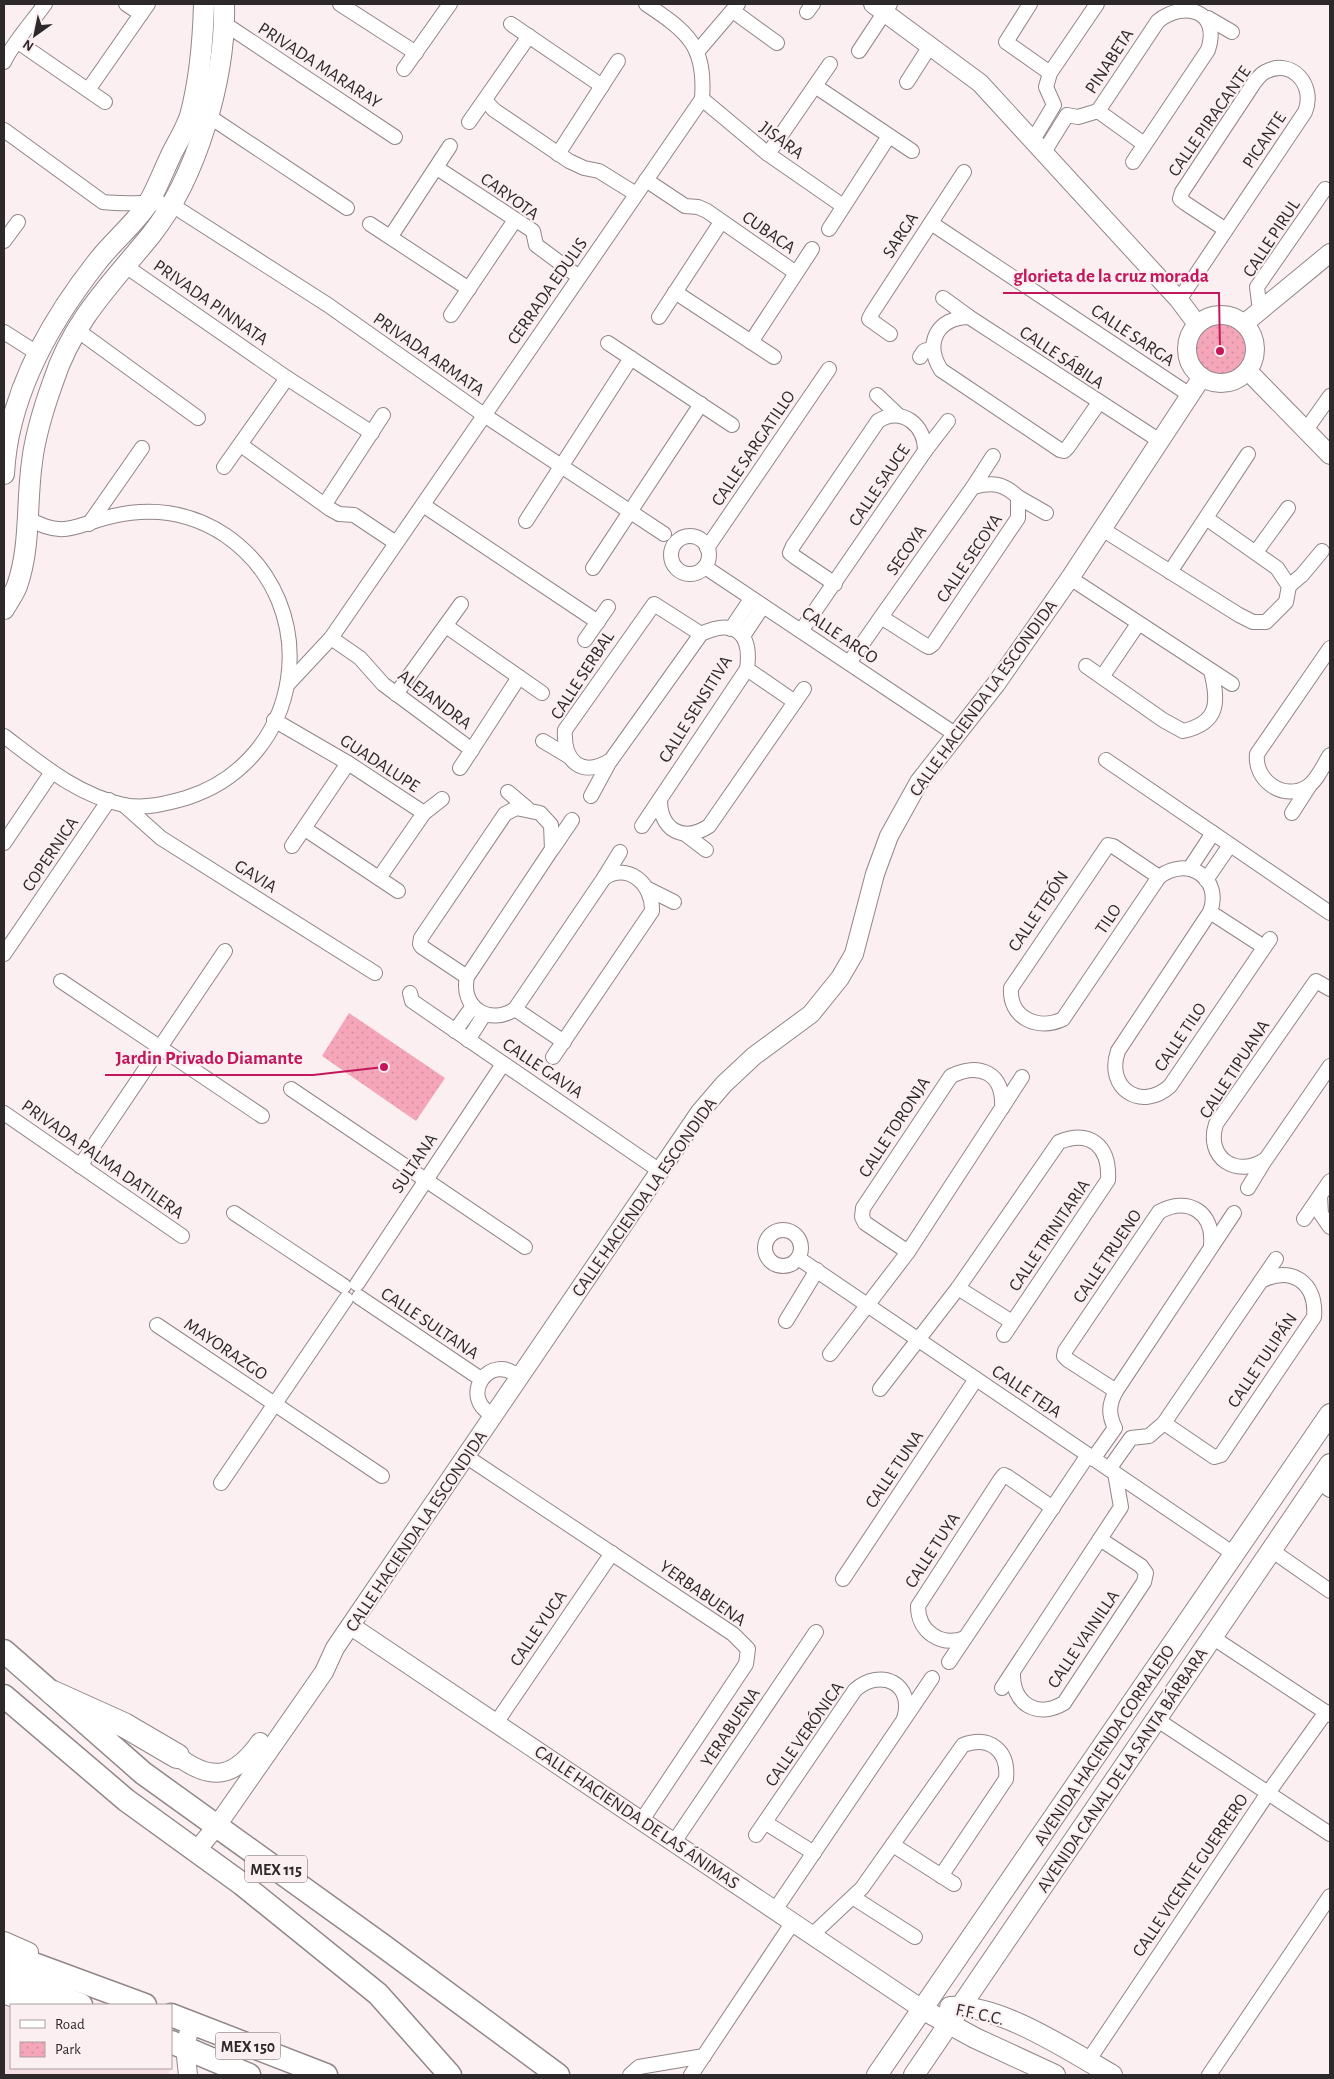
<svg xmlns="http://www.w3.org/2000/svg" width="1334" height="2079" font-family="'Alegreya Sans',sans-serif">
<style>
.built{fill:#f5dfe3}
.park{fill:url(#park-dots)}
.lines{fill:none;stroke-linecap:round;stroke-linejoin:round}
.minor-casing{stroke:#918688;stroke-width:16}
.tertiary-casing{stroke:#918688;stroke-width:20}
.secondary-casing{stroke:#918688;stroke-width:22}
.primary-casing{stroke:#918688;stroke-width:25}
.trunk-casing{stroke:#918688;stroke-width:26}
.minor{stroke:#fff;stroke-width:14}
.tertiary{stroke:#fff;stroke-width:18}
.secondary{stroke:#fff;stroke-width:20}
.primary{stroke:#fff;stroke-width:22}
.trunk{stroke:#fff;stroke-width:24}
.labels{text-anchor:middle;stroke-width:4.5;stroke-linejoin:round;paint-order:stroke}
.shield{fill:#fceff1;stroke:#6b6465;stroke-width:1}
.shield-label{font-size:16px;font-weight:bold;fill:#2d2829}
.street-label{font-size:18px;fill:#2d2829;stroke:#fceff1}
.leader{fill:none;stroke:#c2185b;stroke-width:2}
.callout-dot{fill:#c2185b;stroke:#fceff1;stroke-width:2}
.callout-label{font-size:19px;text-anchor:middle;font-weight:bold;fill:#c2185b;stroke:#fceff1;stroke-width:4.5;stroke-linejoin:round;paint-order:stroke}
</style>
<defs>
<pattern id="park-dots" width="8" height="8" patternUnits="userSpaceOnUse" patternTransform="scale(1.25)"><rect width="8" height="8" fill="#f6a6b9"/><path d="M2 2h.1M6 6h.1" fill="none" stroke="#d38f9f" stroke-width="1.8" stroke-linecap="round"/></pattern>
</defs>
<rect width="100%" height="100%" fill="#fceff1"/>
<path class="built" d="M4,2006l7,3v59h159l-1,7h-165z"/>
<g class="park">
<circle cx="1220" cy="351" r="27"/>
<path d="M349,1013l96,65 -29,43 -94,-65z"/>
</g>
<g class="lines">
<defs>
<g id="minor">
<path d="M126,4l15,10"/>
<path d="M340,4l76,49"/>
<path d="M1030,4l-24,38 44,31"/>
<path d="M733,11l44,32"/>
<path d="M807,12l6,-8"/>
<path d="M1208,18l24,14"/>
<path d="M225,24l170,113"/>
<path d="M511,24l91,62"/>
<path d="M18,42l87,60"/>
<path d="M859,51l31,-47"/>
<path d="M697,52l41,-48"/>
<path d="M4,62c8,-18 29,-41 41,-58"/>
<path d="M404,69l46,-65"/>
<path d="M907,82l23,-36"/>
<path d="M815,86l97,65"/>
<path d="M88,90l60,-86"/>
<path d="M702,99l66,55 75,52"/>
<path d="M485,100l9,10 75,51 15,7 15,3 37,23"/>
<path d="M1098,111l60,-90c27,-21 63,-10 50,29l-75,112"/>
<path d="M1098,111l46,33"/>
<path d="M210,117l137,91"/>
<path d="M469,122l60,-86"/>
<path d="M4,130l99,72c24,3 44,-1 69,3l156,100 156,110 180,119"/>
<path d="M1033,140l21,-35 -8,-18 4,-14 47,-69"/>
<path d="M1044,152l23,-37 11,2 20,-6"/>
<path d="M558,154l60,-93"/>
<path d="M768,154l62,-90"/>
<path d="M437,168l96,63 3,14 43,32"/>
<path d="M646,180l39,26 13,1 9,4 89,62"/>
<path d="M931,223l259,172"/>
<path d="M370,224l99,65"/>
<path d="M829,229l60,-93"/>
<path d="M391,236l59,-90"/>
<path d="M4,241l14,-19"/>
<path d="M124,265l163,113 85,55"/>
<path d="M675,292l99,65"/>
<path d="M943,298l26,19"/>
<path d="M1179,300l126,-188c11,-26 -13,-55 -40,-40 -4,2 -8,7 -11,11l-72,109 -2,7 5,4 41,27"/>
<path d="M1260,311l-3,-24 68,-98"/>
<path d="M451,315l64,-95"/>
<path d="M659,317l62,-95"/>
<path d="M77,330l121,88"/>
<path d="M4,332l33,21"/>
<path d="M890,334l-21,-15 3,-6 92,-141"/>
<path d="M751,342l61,-93"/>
<path d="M608,343l124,82"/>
<path d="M920,357l4,-6 9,-3"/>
<path d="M877,395l21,20"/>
<path d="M1098,404l-30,43 -4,4 -4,-1 -119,-80c-17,-27 -4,-52 28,-53l191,124"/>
<path d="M1306,430l24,-34"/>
<path d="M241,445l89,64 9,5 15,1 42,28"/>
<path d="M925,451l23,-30"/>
<path d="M224,467l63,-89"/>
<path d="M973,487l20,-31"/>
<path d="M1018,497l28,16"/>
<path d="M325,504l58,-89"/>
<path d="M423,505l175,117"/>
<path d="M526,521l105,-163"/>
<path d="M89,524l53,-76"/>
<path d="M1102,529l137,86 14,7h13l20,-20 3,-16 -12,-18 -71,-50"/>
<circle cx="690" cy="555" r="19"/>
<path d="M707,548l122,-179"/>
<path d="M1256,552l32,-44"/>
<path d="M705,567l250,167"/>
<path d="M593,568l108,-164"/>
<path d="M1170,572l78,-118"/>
<path d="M1070,578l162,106"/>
<path d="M1289,586l13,-11 20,-24"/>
<path d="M446,626l96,67"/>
<path d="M731,629l20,-30"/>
<path d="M801,631l124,-180c0,-26 -23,-45 -47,-30l-85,125 -3,7 5,4 40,27"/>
<path d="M701,634l-47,-30 -89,126c-2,32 17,48 46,30l90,-126c34,-16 51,-1 46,35l-87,130c0,31 23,44 49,27l95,-137"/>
<path d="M743,636l20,-30"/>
<path d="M331,638l29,20 23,26 89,66"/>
<path d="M585,640l23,-33"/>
<path d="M1330,648l-73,106c-3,27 27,47 50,33 10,-6 17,-23 23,-32"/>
<path d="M849,663l32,-46 92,-130c20,-5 30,-4 45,10v21l-85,126 -4,3 -4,-2 -44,-28"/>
<path d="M1086,666l77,54 20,11c36,-8 36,-29 28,-60"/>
<path d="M747,669l48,33"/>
<path d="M1102,677l36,-53"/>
<path d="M289,683l42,-45 371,-539c4,-53 -14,-67 -56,-95"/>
<path d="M396,694l65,-90"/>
<path d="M274,720l74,43 76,50"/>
<path d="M4,736c37,28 73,59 120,69 21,4 41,-1 62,-7 118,-37 141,-193 39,-263 -35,-23 -72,-28 -112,-19 -37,8 -47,24 -86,2"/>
<path d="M543,741l25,15"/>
<path d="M1106,760l224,153"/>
<path d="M460,768l59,-91"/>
<path d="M508,792l19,16"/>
<path d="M591,796l19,-35"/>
<path d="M124,805l37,33 214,135"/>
<path d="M1292,813l18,-28"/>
<path d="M642,826l18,-27"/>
<path d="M305,829l93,62"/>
<path d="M685,834l21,16"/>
<path d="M4,843l48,-71"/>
<path d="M292,846l56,-83"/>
<path d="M553,848l19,-28"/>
<path d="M1190,868l23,-35"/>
<path d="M1159,877l-46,-31 -5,-1 -97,143c-2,30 27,43 52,31l96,-142c28,-22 64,1 51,35l-92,139c-13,37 23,61 52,35l100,-147"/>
<path d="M379,878l45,-65 18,-14"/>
<path d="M604,878l16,-26"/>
<path d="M1206,880l24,-35"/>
<path d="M648,889l26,13"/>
<path d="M1210,912l54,35"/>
<path d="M4,954l105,-154"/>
<path d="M467,977l-45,-30 -2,-3 1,-6 84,-124 11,-6 24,5 11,12 1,24 -85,128c-7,31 23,49 48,32l89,-131c25,-16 49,7 48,33l-99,146"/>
<path d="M61,981l201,135"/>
<path d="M1330,989l-14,-8 -3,4 -97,139c-11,34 21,55 50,35l64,-93"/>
<path d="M410,993l2,8 248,170"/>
<path d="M515,1009l49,33"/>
<path d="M455,1031l18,-25"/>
<path d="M468,1040l16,-25"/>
<path d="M291,1089l234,158"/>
<path d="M4,1113l178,123"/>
<path d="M80,1166l145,-215"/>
<path d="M1248,1188l17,-28"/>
<path d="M1320,1196l1,18 9,13"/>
<path d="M234,1213l110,73"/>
<path d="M1304,1219l26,-38"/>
<circle cx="783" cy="1248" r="18"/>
<path d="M908,1252l-43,-29 -3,-6 1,-9 88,-132c29,-14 53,-3 51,32"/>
<path d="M798,1258l436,296"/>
<path d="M357,1284l146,-220"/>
<path d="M958,1288l54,34"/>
<path d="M359,1297l122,82"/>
<path d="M786,1321l31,-51"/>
<path d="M157,1325l225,151"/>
<path d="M830,1354l78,-102 114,-175"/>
<path d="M880,1389l78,-101 101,-146c32,-13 51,5 49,38l-104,155"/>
<path d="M1116,1391l-48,-31 -4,-4 1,-5 94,-139c29,-16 55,0 52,33"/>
<path d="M495,1416c-39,-17 -5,-67 25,-38"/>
<path d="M1164,1423l50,34 7,-2 93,-138c3,-34 -22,-52 -53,-36"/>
<path d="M467,1457l266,177 15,15 -2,15 -104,156"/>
<path d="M1093,1459l22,-31c-7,-14 -6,-24 1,-37l118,-178"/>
<path d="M1109,1469l22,-31 18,-2 15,-13 112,-164"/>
<path d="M1318,1482l12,8"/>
<path d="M221,1483l125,-184"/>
<path d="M1271,1550l59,41"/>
<path d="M843,1579l133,-200"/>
<path d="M1212,1637l118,78"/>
<path d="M965,1638c-24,9 -47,-6 -47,-32l82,-126 4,-5 4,2 45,31"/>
<path d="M949,1662l139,-207"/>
<path d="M1013,1672c-1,32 24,47 51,31l80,-121 2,-9 -5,-7 -41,-27"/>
<path d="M1002,1688l119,-181 -6,-34"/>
<path d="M1156,1719l174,115"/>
<path d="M496,1723l116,-170"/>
<path d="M766,1823l48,30"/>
<path d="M756,1835l99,-145c26,-23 60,-6 49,29"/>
<path d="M674,1842l142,-210"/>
<path d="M893,1845l61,39"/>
<path d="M854,1898l61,39"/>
<path d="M775,1910l157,-232"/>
<path d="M812,1935l50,-47 101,-143c27,-10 46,6 43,34l-65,97"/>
<path d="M1088,2061l180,-268 58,-81"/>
<path d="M630,2075l9,-8 65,-11"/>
<path d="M691,2075l102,-153"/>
<path d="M1209,2075l121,-179"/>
</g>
<g id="tertiary">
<path d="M873,4l107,79 199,217 18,24"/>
<circle cx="1221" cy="349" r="34"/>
<path d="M1245,323l85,-70"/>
<path d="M1248,371l82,84"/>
<path d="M351,1626l571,383"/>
<path d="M177,1756c36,27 58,21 83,-14"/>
<path d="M196,1851l20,-24 108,-155 11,-24 365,-536 24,-28 30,-28 57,-42 29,-36 14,-24 21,-80 14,-38 30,-54 77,-98 74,-106 132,-201"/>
<path d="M4,1941l25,11"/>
<path d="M4,1994c23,10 26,11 49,-1"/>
<path d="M188,2075l-3,-28 6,-24"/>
</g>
<g id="secondary">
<path d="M4,474c4,-79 45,-151 93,-212 16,-21 38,-38 52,-60 9,-16 16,-35 24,-51 6,-11 13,-23 17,-35 10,-37 13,-74 14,-112"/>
<path d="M4,609c4,-7 10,-15 13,-23 14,-40 9,-82 15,-124 3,-26 12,-55 21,-80 20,-62 59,-99 98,-147 46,-58 75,-158 73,-231"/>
<path d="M950,2007c48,-4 120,44 162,68"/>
<path d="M922,2009l53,29 80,37"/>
<path d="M877,2075l453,-661"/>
<path d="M914,2075l416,-611"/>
</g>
<g id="primary">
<path d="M4,1651l139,122 239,172 176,130"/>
<path d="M4,1696l122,104 116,84 136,110 72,81"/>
<path d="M4,1953l141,52"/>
<path d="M4,1973l77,32"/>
<path d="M171,2015l155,60"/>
<path d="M171,2042l78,33"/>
</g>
<path id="trunk" d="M53,1693l71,32 53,31"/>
</defs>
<use href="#minor" class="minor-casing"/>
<use href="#tertiary" class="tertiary-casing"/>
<use href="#secondary" class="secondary-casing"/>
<use href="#primary" class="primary-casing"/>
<use href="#trunk" class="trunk-casing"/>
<use href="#minor" class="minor"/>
<use href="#tertiary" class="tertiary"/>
<use href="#secondary" class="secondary"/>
<use href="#primary" class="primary"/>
<use href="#trunk" class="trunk"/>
</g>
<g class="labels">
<g class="shield">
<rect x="245" y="1855.5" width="62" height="27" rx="4"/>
<rect x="215.5" y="2032.5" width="65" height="27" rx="4"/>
</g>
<g class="shield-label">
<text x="276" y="1875">MEX 115</text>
<text x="248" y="2052">MEX 150</text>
</g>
<g class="street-label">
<text transform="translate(1109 61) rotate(-57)" y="6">PINABETA</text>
<text transform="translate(320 65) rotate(33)" y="6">PRIVADA MARARAY</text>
<text transform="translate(1209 121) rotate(-55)" y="6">CALLE PIRACANTE</text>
<text transform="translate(782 140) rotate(37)" y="6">JISARA</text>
<text transform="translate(1264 140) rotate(-56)" y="6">PICANTE</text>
<text transform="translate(510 196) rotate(36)" y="6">CARYOTA</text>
<text transform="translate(769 232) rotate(35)" y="6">CUBACA</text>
<text transform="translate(900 235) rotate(-57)" y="6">SARGA</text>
<text transform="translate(1271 238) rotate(-57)" y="6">CALLE PIRUL</text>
<text transform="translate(547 291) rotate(-55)" y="6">CERRADA EDULIS</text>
<text transform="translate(211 302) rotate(35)" y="6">PRIVADA PINNATA</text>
<text transform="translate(1133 335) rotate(34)" y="6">CALLE SARGA</text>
<text transform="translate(429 354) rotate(35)" y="6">PRIVADA ARMATA</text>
<text transform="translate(1062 357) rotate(34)" y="6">CALLE SÁBILA</text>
<text transform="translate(753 448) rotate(-56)" y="6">CALLE SARGATILLO</text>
<text transform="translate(879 485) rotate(-56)" y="6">CALLE SAUCE</text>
<text transform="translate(906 550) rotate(-55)" y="6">SECOYA</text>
<text transform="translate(969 558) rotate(-56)" y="6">CALLE SECOYA</text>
<text transform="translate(840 635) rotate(34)" y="6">CALLE ARCO</text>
<text transform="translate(582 675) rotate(-57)" y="6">CALLE SERBAL</text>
<text transform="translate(983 698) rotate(-54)" y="6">CALLE HACIENDA LA ESCONDIDA</text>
<text transform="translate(435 699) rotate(37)" y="6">ALEJANDRA</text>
<text transform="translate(695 709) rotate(-58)" y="6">CALLE SENSITIVA</text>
<text transform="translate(380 763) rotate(33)" y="6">GUADALUPE</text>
<text transform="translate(50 854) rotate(-56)" y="6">COPERNICA</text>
<text transform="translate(256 876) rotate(32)" y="6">GAVIA</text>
<text transform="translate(1038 911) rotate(-56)" y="6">CALLE TEJÓN</text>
<text transform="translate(1108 919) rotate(-56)" y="6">TILO</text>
<text transform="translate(1180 1037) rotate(-56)" y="6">CALLE TILO</text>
<text transform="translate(543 1068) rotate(34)" y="6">CALLE GAVIA</text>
<text transform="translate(1234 1069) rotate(-57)" y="6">CALLE TIPUANA</text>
<text transform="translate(894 1127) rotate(-57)" y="6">CALLE TORONJA</text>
<text transform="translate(103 1159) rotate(35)" y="6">PRIVADA PALMA DATILERA</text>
<text transform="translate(414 1163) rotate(-56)" y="6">SULTANA</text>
<text transform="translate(644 1197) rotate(-55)" y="6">CALLE HACIENDA LA ESCONDIDA</text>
<text transform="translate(1049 1235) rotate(-56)" y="6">CALLE TRINITARIA</text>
<text transform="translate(1107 1256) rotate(-56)" y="6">CALLE TRUENO</text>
<text transform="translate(430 1323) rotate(34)" y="6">CALLE SULTANA</text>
<text transform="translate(226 1349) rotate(34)" y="6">MAYORAZGO</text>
<text transform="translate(1262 1360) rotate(-56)" y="6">CALLE TULIPÁN</text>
<text transform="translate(1027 1391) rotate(34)" y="6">CALLE TEJA</text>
<text transform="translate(894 1469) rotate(-56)" y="6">CALLE TUNA</text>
<text transform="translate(416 1531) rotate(-56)" y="6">CALLE HACIENDA LA ESCONDIDA</text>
<text transform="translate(932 1550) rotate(-57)" y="6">CALLE TUYA</text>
<text transform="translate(703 1593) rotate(35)" y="6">YERBABUENA</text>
<text transform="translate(538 1628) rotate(-56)" y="6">CALLE YUCA</text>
<text transform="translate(1083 1639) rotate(-56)" y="6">CALLE VAINILLA</text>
<text transform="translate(730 1727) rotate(-56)" y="6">YERABUENA</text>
<text transform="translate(804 1734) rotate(-55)" y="6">CALLE VERÓNICA</text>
<text transform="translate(1104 1745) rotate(-56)" y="6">AVENIDA HACIENDA CORRALEJO</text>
<text transform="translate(1122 1770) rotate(-56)" y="6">AVENIDA CANAL DE LA SANTA BÁRBARA</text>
<text transform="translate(637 1817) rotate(34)" y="6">CALLE HACIENDA DE LAS ÁNIMAS</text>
<text transform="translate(1190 1875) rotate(-56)" y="6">CALLE VICENTE GUERRERO</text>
<text transform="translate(980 2014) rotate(12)" y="6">F.F. C.C.</text>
</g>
</g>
<path class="leader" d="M1220 351L1219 293H1003M384 1067L313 1075H105"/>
<g class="callout-dot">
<circle cx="1220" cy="351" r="5"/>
<circle cx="384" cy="1067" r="5"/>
</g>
<g class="callout-label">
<text x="1111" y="282">glorieta de la cruz morada</text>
<text x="209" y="1064">Jardin Privado Diamante</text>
</g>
<rect width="1334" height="2079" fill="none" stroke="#2d2829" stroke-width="10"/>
<rect x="10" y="2004" width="162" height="65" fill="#fceff1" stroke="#a99fa1"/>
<rect x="20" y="2020" width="25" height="8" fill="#ffffff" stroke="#a99fa1"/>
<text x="55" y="2029" font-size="15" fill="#2d2829">Road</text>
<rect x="20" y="2042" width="25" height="15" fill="url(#park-dots)" stroke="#a99fa1"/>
<text x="55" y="2054" font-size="15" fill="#2d2829">Park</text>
<g transform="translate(35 35) rotate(213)" stroke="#fceff1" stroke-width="4" paint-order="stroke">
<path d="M0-4L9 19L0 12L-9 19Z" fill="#2d2829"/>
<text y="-8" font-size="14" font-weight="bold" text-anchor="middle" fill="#2d2829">N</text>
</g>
</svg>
